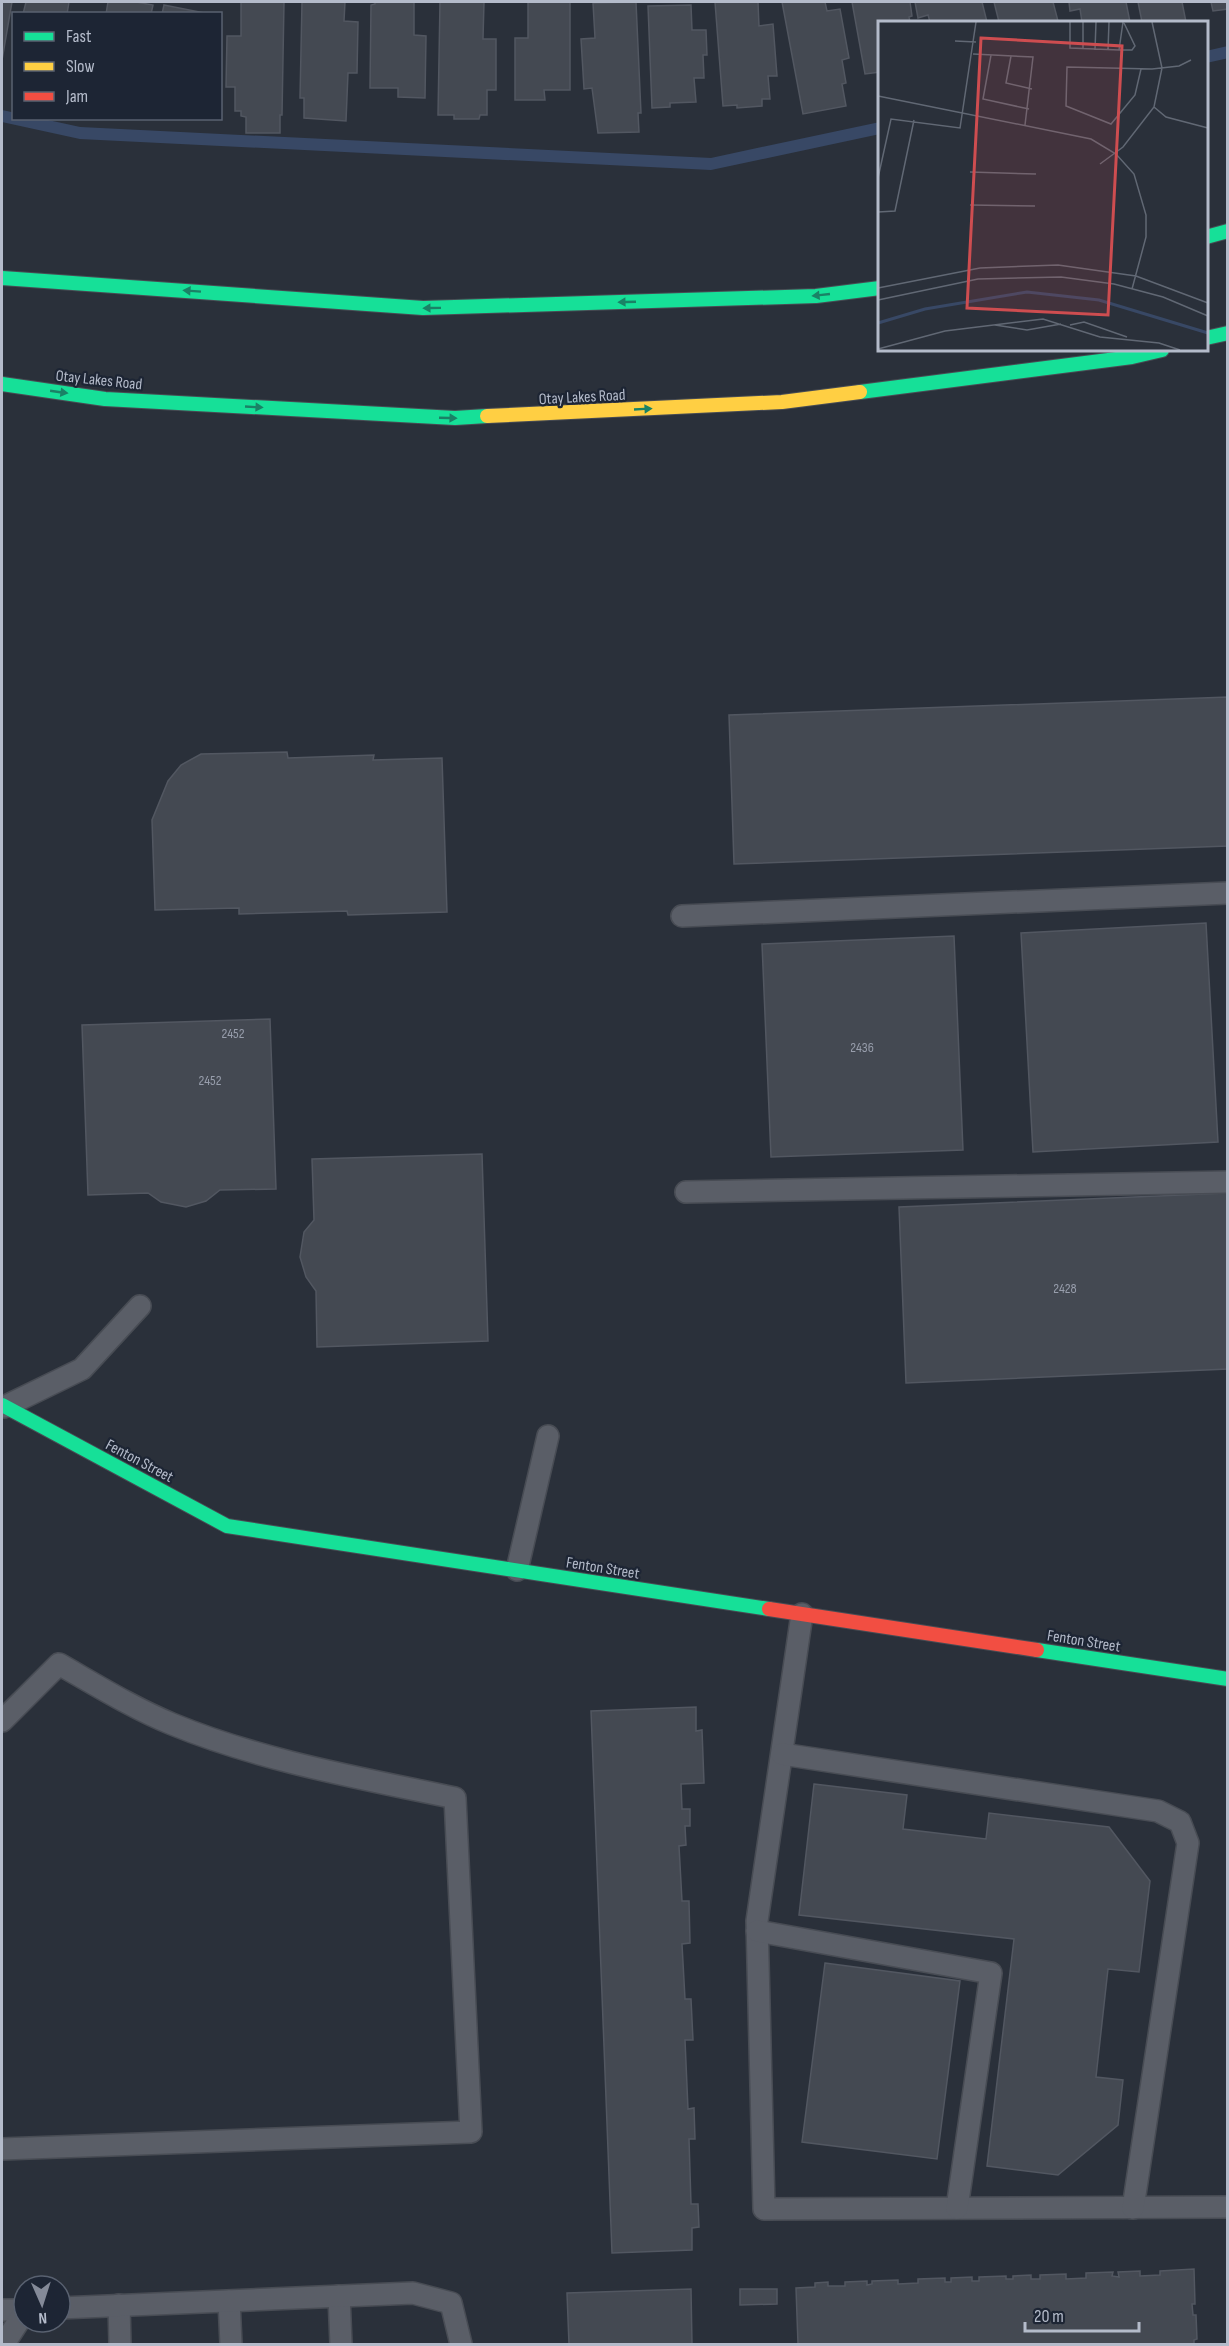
<svg xmlns="http://www.w3.org/2000/svg" width="1229" height="2346" font-family="'Sofia Sans Condensed',sans-serif">
<style>
.lines{fill:none;stroke-linecap:round;stroke-linejoin:round}
.stream{stroke:#384865;stroke-width:12}
.building{fill:#444952;stroke:#525761;stroke-width:1.5}
.lane-casing{stroke:#484c54;stroke-width:24}
.fast-casing{stroke:#484c54;stroke-width:16}
.slow-casing{stroke:#484c54;stroke-width:16}
.jam-casing{stroke:#484c54;stroke-width:16}
.lane{stroke:#5a5e67;stroke-width:21}
.fast{stroke:#16e098;stroke-width:14}
.slow{stroke:#ffcf43;stroke-width:14}
.jam{stroke:#f24e42;stroke-width:14}
.oneway{fill:#1a8266}
.labels{text-anchor:middle;stroke-width:4.5;stroke-linejoin:round;paint-order:stroke}
.number-label{font-size:14px;fill:#989eac}
.street-label{font-size:16px;fill:#b4bbca;stroke:#1d2534}
.inset-river{fill:none;stroke:#384865;stroke-width:3}
.inset-road{fill:none;stroke:#616874;stroke-width:1.5}
.view{fill:#ce4d50;fill-opacity:0.15;stroke:#ce4d50;stroke-width:3}
.inset-edge{fill:none;stroke:#b4bbca;stroke-width:3}
</style>
<rect width="100%" height="100%" fill="#2a303a"/>
<g class="lines">
<g class="stream">
<path d="M1206,57l22,-5"/>
<path d="M2,116l78,17 631,31 169,-36"/>
</g>
</g>
<g class="building">
<path d="M2,2h10l-10,58z"/>
<path d="M26,2h43l-2,12h-44z"/>
<path d="M108,2h28l17,3 -2,9h-45z"/>
<path d="M241,2h43l-2,113h-2v18h-34v-16l-5,-1v-5h-6v-24h-9l1,-51h14z"/>
<path d="M302,2h43l-1,19 14,1 -1,51h-9l-2,48 -42,-3v-20h-4z"/>
<path d="M375,2h39v33l12,1 -1,62 -27,-1v-9h-28l1,-83 4,-1z"/>
<path d="M440,2h44l-1,37h13v51h-9v25h-7l-1,4h-25v-4h-16z"/>
<path d="M528,2h42v88h-26l1,10h-30v-62h13z"/>
<path d="M636,2l5,111h-3l1,19 -41,1 -6,-45 -8,1 -3,-50 14,-1 -2,-35z"/>
<path d="M715,2h43l1,24 14,-2 4,52h-9l2,23h-8v7l-25,2v-3l-14,1z"/>
<path d="M782,2h43l2,9 13,-2 9,49 -7,2 4,23 -4,1 4,22 -43,8z"/>
<path d="M852,2h58l2,14 -3,1 1,5h-30v50l-15,2z"/>
<path d="M915,2h67l5,20h-57l-2,-7 -10,3z"/>
<path d="M994,2h59l5,19 -59,1z"/>
<path d="M1069,2h57l4,20h-48l-2,-13 -10,2z"/>
<path d="M1138,2h44l4,20h-44z"/>
<path d="M1211,2h17v7l-15,2z"/>
<path d="M164,5l41,8v1h-43z"/>
<path d="M691,5l1,25h14l1,25h-4l1,23h-10l2,24 -26,1v4l-18,1 -4,-102z"/>
<path d="M1228,697v149l-494,18 -5,-149z"/>
<path d="M287,752l1,6 86,-3 -1,5 69,-2 5,154 -99,3 -1,-4 -108,3v-6l-84,2 -3,-90 16,-39 13,-16 20,-11z"/>
<path d="M1206,923l12,219 -185,10 -12,-219z"/>
<path d="M954,936l9,214 -192,7 -9,-213z"/>
<path d="M270,1019l6,170 -56,1 -14,11 -20,6 -25,-5 -13,-9 -60,2 -6,-170z"/>
<path d="M482,1154l6,187 -171,6 -1,-56 -10,-14 -6,-20 4,-25 10,-12 -2,-61z"/>
<path d="M1228,1193v176l-322,14 -7,-176z"/>
<path d="M696,1707v24l6,-1 2,53 -23,1 1,25h8v17h-5l1,19 -7,1 3,55h7l1,42 -8,1 3,55h6l2,41h-8l3,69 6,-1 1,31h-6l2,65h7l1,23 -7,1v22l-80,3 -21,-542z"/>
<path d="M814,1784l93,11 -4,34 83,10 3,-26 120,14 41,54 -11,91 -31,-3 -12,108 27,3 -5,45 -60,50 -71,-9 27,-227 -215,-24z"/>
<path d="M825,1963l135,18 -23,178 -135,-17z"/>
<path d="M1194,2269l1,35h-3l1,11h3l1,24 -3,1v4h-396l-2,-56 19,-1v-4l13,-1v4h17v-4l22,-1v4l5,-1v-3l26,-1v4l20,-1v-4l27,-1v4h6v-4l21,-1v4h7v-4l27,-1v3h7v-3l18,-1v4h9v-4l26,-1v5l20,-1v-5l27,-1 -1,4 7,1 -1,-5 22,-1v5l20,-1v-4z"/>
<path d="M691,2289l1,55h-123l-2,-51z"/>
<path d="M740,2289h37v15l-37,1z"/>
</g>
<g class="lines">
<defs>
<g id="lane">
<path d="M682,916l546,-23"/>
<path d="M686,1192l542,-10"/>
<path d="M4,1407l78,-38 58,-63"/>
<path d="M517,1570l31,-134"/>
<path d="M802,1614l-45,307 7,288 464,-2"/>
<path d="M2,1721l57,-57c37,21 74,44 113,60 90,37 188,54 283,74l16,334 -469,17"/>
<path d="M782,1754l376,57 22,11 8,21 -55,365"/>
<path d="M757,1931l234,42 -34,235"/>
<path d="M339,2296l2,48"/>
<path d="M229,2301l2,43"/>
<path d="M119,2305l1,39"/>
<path d="M60,2308l353,-15 38,10 10,41"/>
<path d="M2,2310h22"/>
<path d="M4,2344l20,-31"/>
</g>
<g id="fast">
<path d="M1206,237l22,-6"/>
<path d="M2,278l421,30 393,-12 64,-8"/>
<path d="M1206,338l22,-5"/>
<path d="M2,384l103,15 350,19 32,-2"/>
<path d="M860,392l272,-35 30,-7"/>
<path d="M2,1405l225,121 542,83"/>
<path d="M1037,1650l191,29"/>
</g>
<path id="slow" d="M487,416l295,-14 78,-10"/>
<path id="jam" d="M769,1609l268,41"/>
</defs>
<use href="#lane" class="lane-casing"/>
<use href="#fast" class="fast-casing"/>
<use href="#slow" class="slow-casing"/>
<use href="#jam" class="jam-casing"/>
<use href="#lane" class="lane"/>
<use href="#fast" class="fast"/>
<use href="#slow" class="slow"/>
<use href="#jam" class="jam"/>
</g>
<defs><path id="oneway-solid" d="M-6-.8H1V-3.2L6.5 0L1 3.2V.8H-6Z" transform="scale(1.5)"/></defs>
<g class="oneway">
<use href="#oneway-solid" transform="translate(192 291) rotate(-176)"/>
<use href="#oneway-solid" transform="translate(821 295) rotate(174)"/>
<use href="#oneway-solid" transform="translate(627 302) rotate(178)"/>
<use href="#oneway-solid" transform="translate(432 308) rotate(179)"/>
<use href="#oneway-solid" transform="translate(59 392) rotate(8)"/>
<use href="#oneway-solid" transform="translate(254 407) rotate(3)"/>
<use href="#oneway-solid" transform="translate(643 409) rotate(-3)"/>
<use href="#oneway-solid" transform="translate(448 418) rotate(2)"/>
</g>
<g class="labels">
<g class="number-label">
<text x="233" y="1038">2452</text>
<text x="862" y="1052">2436</text>
<text x="210" y="1085">2452</text>
<text x="1065" y="1293">2428</text>
</g>
<g class="street-label">
<text transform="translate(99 379) rotate(6)" y="6">Otay Lakes Road</text>
<text transform="translate(582 396) rotate(-3)" y="6">Otay Lakes Road</text>
<text transform="translate(140 1460) rotate(28)" y="6">Fenton Street</text>
<text transform="translate(603 1567) rotate(9)" y="6">Fenton Street</text>
<text transform="translate(1084 1640) rotate(9)" y="6">Fenton Street</text>
</g>
</g>
<g transform="translate(878 21)">
<rect width="330" height="330" fill="#2a303a"/>
<path class="inset-river" d="M0,302l47,-14 102,-17 72,8 109,33"/>
<path class="inset-road" d="M192,1v26l49,2 4,-28M77,20l21,1M205,28v-27M217,29l1,-28M230,29l1,-28M241,29h13l3,-4 -11,-23M95,33l60,3 -8,68M113,34l-8,44 46,10M133,35l-5,27 26,6M263,48l-6,26 -24,29 -45,-18 1,-39 85,2 27,-3 12,-6M0,75l213,43 25,15 18,20 12,41v22l-14,52M276,86l12,10 42,11M222,143l23,-17 31,-40 8,-39 -10,-46M92,151l66,2M0,157l13,-59 69,9 16,-106M92,184l65,1M0,191l17,-1 19,-91M0,267l102,-20 78,-3 78,11 72,27M0,279l100,-21 83,-2 53,7 49,13 45,19M117,304l32,5 34,-6M192,304l14,-3 43,15M0,328l67,-18 98,-12 57,18 59,6 21,7"/>
<path class="view" d="M103,17l141,8 -14,269 -141,-7z"/>
<rect width="330" height="330" class="inset-edge"/>
</g>
<rect width="1229" height="2346" fill="none" stroke="#b4bbca" stroke-width="6"/>
<rect x="12" y="12" width="210" height="108" fill="#1d2534" stroke="#596170" stroke-width="1.5"/>
<rect x="24" y="32" width="30" height="9" fill="#16e098" stroke="#596170" stroke-width="1.5"/>
<text x="66" y="42" font-size="18" fill="#b4bbca">Fast</text>
<rect x="24" y="62" width="30" height="9" fill="#ffcf43" stroke="#596170" stroke-width="1.5"/>
<text x="66" y="72" font-size="18" fill="#b4bbca">Slow</text>
<rect x="24" y="92" width="30" height="9" fill="#f24e42" stroke="#596170" stroke-width="1.5"/>
<text x="66" y="102" font-size="18" fill="#b4bbca">Jam</text>
<g transform="translate(42 2304) rotate(177)"><circle r="28" fill="#1d2534" stroke="#596170" stroke-width="1.5"/>
<path d="M0-4.5L10 22L0 15L-10 22Z" fill="#848a98"/>
<text y="-9" font-size="16" font-weight="bold" text-anchor="middle" fill="#b4bbca">N</text>
</g>
<path d="M1025 2322v9h114v-9" fill="none" stroke="#b4bbca" stroke-width="3"/>
<text x="1034" y="2322" font-size="18" fill="#b4bbca" stroke="#1d2534" stroke-width="4.5" paint-order="stroke">20 m</text>
</svg>
